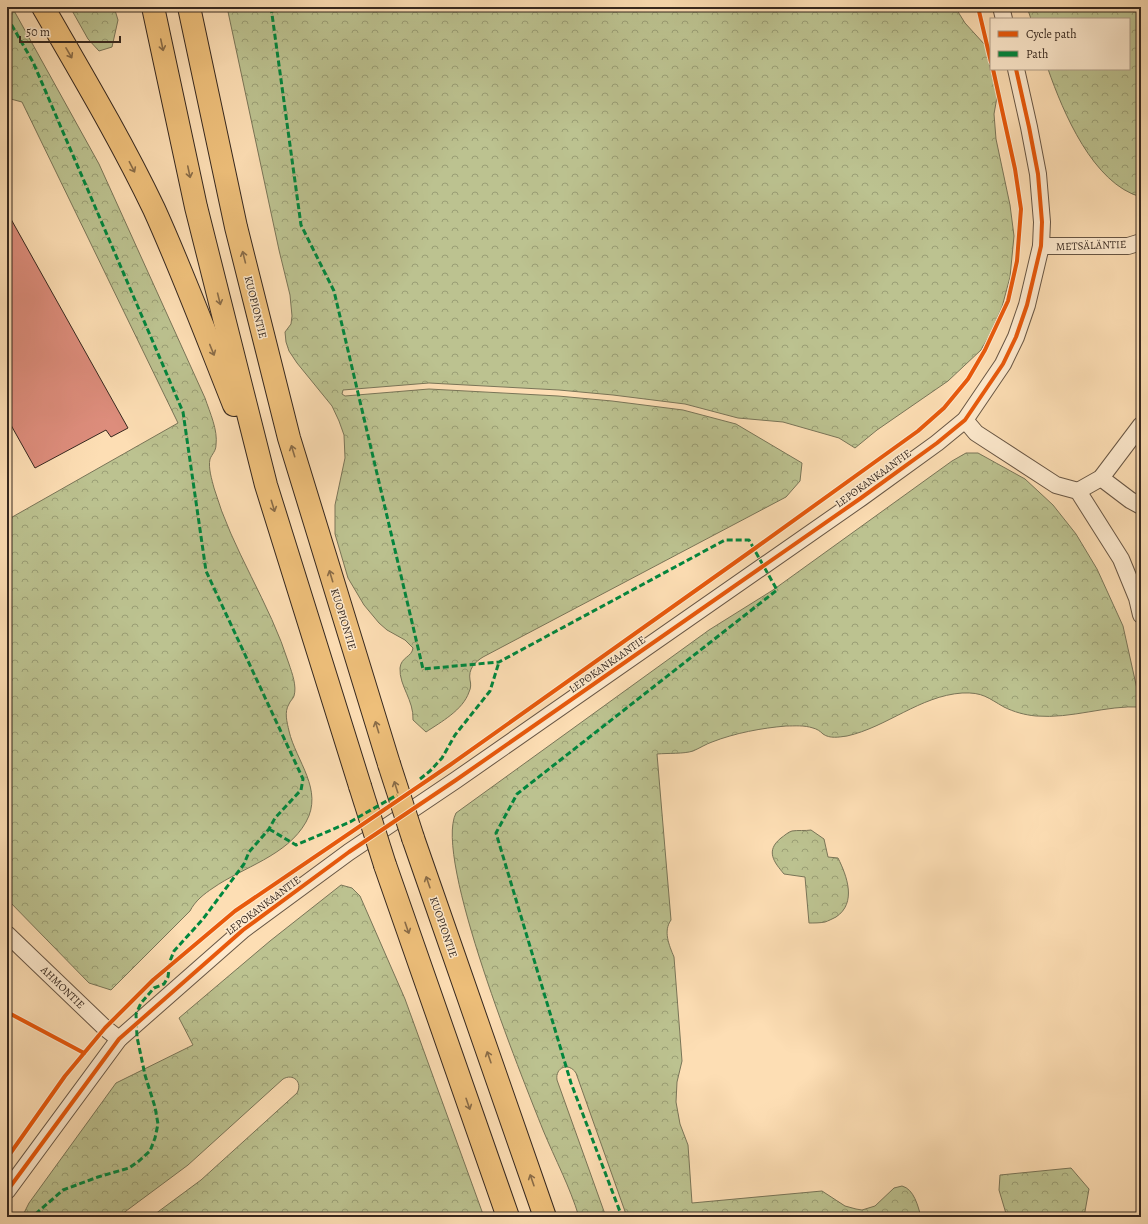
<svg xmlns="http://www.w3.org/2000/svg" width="1148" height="1224" font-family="Alegreya,serif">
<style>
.forest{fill:url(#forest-crowns);stroke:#797558}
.building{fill:#dd8d7c;stroke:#36281f}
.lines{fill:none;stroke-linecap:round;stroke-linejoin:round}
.street-casing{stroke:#685644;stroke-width:18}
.highway-casing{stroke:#36281f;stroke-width:24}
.street{stroke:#feeace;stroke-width:16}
.highway{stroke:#eebf7a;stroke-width:22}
.highway-bridge-casing{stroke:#36281f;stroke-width:24;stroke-linecap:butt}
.highway-bridge{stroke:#eebf7a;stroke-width:22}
.quiet{stroke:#00873e;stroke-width:3;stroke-dasharray:6 3;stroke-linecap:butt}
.cycleway-casing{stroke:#feeace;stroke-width:6}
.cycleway{stroke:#e8590c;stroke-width:4}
.oneway{stroke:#896c48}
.labels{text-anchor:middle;stroke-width:3;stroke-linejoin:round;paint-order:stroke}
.street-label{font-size:11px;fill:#36281f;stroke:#feeace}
</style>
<defs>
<pattern id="forest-crowns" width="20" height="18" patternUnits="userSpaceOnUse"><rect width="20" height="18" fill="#bcc290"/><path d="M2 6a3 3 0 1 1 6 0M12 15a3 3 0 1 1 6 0" fill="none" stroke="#9a9e75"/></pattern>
</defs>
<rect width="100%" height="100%" fill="#fddeb4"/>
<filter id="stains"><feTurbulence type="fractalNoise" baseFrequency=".005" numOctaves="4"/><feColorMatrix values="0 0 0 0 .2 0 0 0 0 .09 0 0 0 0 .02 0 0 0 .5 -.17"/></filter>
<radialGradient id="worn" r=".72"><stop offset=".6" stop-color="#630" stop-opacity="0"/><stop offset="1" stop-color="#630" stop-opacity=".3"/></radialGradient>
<g class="forest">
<path d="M7,7h5l87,157 106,234c5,15 13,32 11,47 0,6 -4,9 -6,14 -2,9 2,21 4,29 18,62 56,115 75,176 3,9 8,22 5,32 -1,3 -4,5 -5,8 -5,8 -2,18 0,27 7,30 35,59 17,91 -19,34 -63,45 -93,66 -9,6 -18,13 -23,23l-79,79 -22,-7 -82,-84v-379l171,-97 -156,-321 -15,-4z"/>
<path d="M70,7h44l4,13 -6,27 -13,4 -11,-12z"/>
<path d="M227,7h728l10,16 20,22 12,52 -3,17 2,25 14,66 4,31 -4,41 -8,30 -13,29 -8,14 -33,31 -71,49 -22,18 -16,-10 -56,-16 -45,-4 -53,-14 -72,-9 -54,-5 -130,-7 -86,7 -1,4 3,2 84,-7 129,7 54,5 71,9 53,14 66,39 -2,18 -14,16 -303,160c-8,5 -15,12 -13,23 1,4 1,8 -1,12 -6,18 -28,30 -43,40l-13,-12c1,-20 -14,-34 -13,-52 1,-11 12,-11 13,-20l-8,-8 -18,-10 -8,-7 -15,-18 -16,-27 -13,-44v-29l10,-47 -1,-23 -5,-14 -7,-15 -35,-43 -8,-12 -3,-9 -1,-10 6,-8 1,-8 -2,-21 -11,-45z"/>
<path d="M1027,7h114v190c-48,-13 -78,-85 -93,-128h81v-50h-98z"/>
<path d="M966,453h12l47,26 28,26 23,29 21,35 26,57 18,81c-35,-2 -69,12 -105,9 -11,-1 -22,-4 -32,-9 -16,-9 -21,-15 -42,-14 -42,3 -75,34 -115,43 -8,1 -17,3 -24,-2 -3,-3 -6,-5 -10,-6 -9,-3 -18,-2 -27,-2 -24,2 -51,7 -74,16 -6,2 -12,6 -19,9 -9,3 -25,2 -36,3l14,166c-8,11 -2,25 3,37l8,104 -5,21 -1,20 4,22 8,21 4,58 130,-12 23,15 11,3 6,1 13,-4 19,-18 8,-2c12,3 16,20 19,31h-294l-51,-144c-7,-11 -21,-6 -19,7l49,137h-27c-9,-30 -24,-58 -36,-87 -21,-53 -110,-272 -87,-317l253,-183 64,-40 179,-129z"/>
<path d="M811,830l13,9 4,18 10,1c9,18 19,45 -2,59 -4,2 -8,4 -11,5 -5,1 -11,1 -16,1l-4,-46 -21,-3c-10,-12 -19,-23 -3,-36 3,-2 7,-6 11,-7 6,-1 13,0 19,-1z"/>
<path d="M341,885l11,3 8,8 45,103 79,218h-333l50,-37 96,-87c6,-11 -4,-20 -14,-14l-95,86 -70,52h-96l7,-14 87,-120 77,-38 -14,-27 91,-77z"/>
<path d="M1071,1168l18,21 -5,28h-77l-8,-27 1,-15z"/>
</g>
<path class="building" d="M7,212l121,216 -17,9 -5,-7 -71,38 -28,-50z"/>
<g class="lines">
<defs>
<g id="street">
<path d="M1001,7l3,12"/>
<path d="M1041,246h87l13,-4"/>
<path d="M965,420l11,13 80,52 22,6 43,68 16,39 4,17"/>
<path d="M1101,478l29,22 11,6"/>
<path d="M1078,491l23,-13 40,-53"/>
<path d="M7,934l98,94 14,11"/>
<path d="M7,1191l112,-152 124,-109 106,-78 107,-72 405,-282 76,-55 28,-23 38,-56 13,-27 11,-32 14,-59 1,-24 -4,-48 -9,-47 -13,-58"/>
</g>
<g id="highway">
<path d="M43,7c38,66 78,133 111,202 29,64 54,131 80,196"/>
<path d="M153,7l43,200 70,278 94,301"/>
<path d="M189,7l47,220 53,211 100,326"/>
<path d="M413,838l132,379"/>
<path d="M385,865l123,352"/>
</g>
</defs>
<use href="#street" class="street-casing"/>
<use href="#highway" class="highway-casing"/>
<use href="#street" class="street"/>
<use href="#highway" class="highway"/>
<defs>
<g id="highway-bridge">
<path d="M389,764l24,74"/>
<path d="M360,786l25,79"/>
</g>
</defs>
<use href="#highway-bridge" class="highway-bridge-casing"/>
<use href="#highway-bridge" class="highway-bridge"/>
<g class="quiet">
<path d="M271,7l30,218 33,66 89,378 76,-7 226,-122h24l28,50 -260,204 -21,39 75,250 51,134"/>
<path d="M7,17l26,45 150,350 23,159 97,208 -2,11 -26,28 -6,11 -20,23 -5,12 -41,55 -29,32 -4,10 -2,16 -4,7 -10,4 -13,15 -5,11 1,23 8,38 10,32 3,17 -3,14 -5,13 -11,10 -10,7 -31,9 -35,13 -31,27"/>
<path d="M420,779l10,-8 12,-13 13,-23 35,-44 9,-29"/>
<path d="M269,829l27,16 54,-23 47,-27"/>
</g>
<defs>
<g id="cycleway">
<path d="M978,7l13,55"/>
<path d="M7,1012l77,41"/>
<path d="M7,1158l58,-82 40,-48 48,-48 82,-69 215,-146 304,-216 164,-118 26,-23 24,-29 17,-29 23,-49 9,-40 4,-52 -6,-40 -22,-100"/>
<path d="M7,1191l112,-152 124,-109 106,-78 107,-72 405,-282 76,-55 28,-23 38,-56 13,-27 11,-32 14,-59 1,-24 -4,-48 -9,-47 -13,-58"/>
</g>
</defs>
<use href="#cycleway" class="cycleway-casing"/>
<use href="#cycleway" class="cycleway"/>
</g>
<defs><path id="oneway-shaft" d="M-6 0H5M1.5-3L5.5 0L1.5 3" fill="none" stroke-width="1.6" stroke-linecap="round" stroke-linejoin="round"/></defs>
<g class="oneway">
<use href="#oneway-shaft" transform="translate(162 45) rotate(78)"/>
<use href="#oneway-shaft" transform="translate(69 53) rotate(60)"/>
<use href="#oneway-shaft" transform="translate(132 167) rotate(63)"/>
<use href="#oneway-shaft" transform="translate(189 172) rotate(78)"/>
<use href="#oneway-shaft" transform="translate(244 257) rotate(-104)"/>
<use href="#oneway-shaft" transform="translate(219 299) rotate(76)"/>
<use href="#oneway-shaft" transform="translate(212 350) rotate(68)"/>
<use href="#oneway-shaft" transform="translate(293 451) rotate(-107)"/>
<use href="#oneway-shaft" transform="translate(273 506) rotate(73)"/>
<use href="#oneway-shaft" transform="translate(331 576) rotate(-107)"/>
<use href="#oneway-shaft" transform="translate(377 727) rotate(-107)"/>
<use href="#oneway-shaft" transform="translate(396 787) rotate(-108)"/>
<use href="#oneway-shaft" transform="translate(428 882) rotate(-109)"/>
<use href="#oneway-shaft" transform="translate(407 928) rotate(71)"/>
<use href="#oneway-shaft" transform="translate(489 1057) rotate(-109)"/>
<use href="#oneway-shaft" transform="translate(468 1104) rotate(71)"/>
<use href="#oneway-shaft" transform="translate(532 1180) rotate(-109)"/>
</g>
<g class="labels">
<g class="street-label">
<text transform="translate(1091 245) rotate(-2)" y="4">METSÄLÄNTIE</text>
<text transform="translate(256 307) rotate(76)" y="4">KUOPIONTIE</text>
<text transform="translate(873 478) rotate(-36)" y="4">LEPOKANKAANTIE</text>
<text transform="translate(344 619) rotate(73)" y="4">KUOPIONTIE</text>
<text transform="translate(607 664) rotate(-35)" y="4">LEPOKANKAANTIE</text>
<text transform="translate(263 905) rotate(-37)" y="4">LEPOKANKAANTIE</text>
<text transform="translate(444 927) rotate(71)" y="4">KUOPIONTIE</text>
<text transform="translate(63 987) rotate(44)" y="4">AHMONTIE</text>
</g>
</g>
<rect width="1148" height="1224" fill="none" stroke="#fddeb4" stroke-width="24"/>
<rect x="8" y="8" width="1132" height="1208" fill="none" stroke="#36281f" stroke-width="2"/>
<rect x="12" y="12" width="1124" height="1200" fill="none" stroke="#36281f"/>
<rect x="990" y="18" width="140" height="52" fill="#feeace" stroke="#ae9c88"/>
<rect x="998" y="31" width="20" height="6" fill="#e8590c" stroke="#ae9c88"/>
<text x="1026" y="38" font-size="12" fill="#36281f">Cycle path</text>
<rect x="998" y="51" width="20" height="6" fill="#00873e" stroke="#ae9c88"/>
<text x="1026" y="58" font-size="12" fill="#36281f">Path</text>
<path d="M20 36v6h100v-6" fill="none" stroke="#36281f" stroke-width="2"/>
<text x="26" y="36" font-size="12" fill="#36281f" stroke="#feeace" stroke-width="3" paint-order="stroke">50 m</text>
<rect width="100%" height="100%" filter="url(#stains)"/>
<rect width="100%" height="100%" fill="url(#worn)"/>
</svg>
